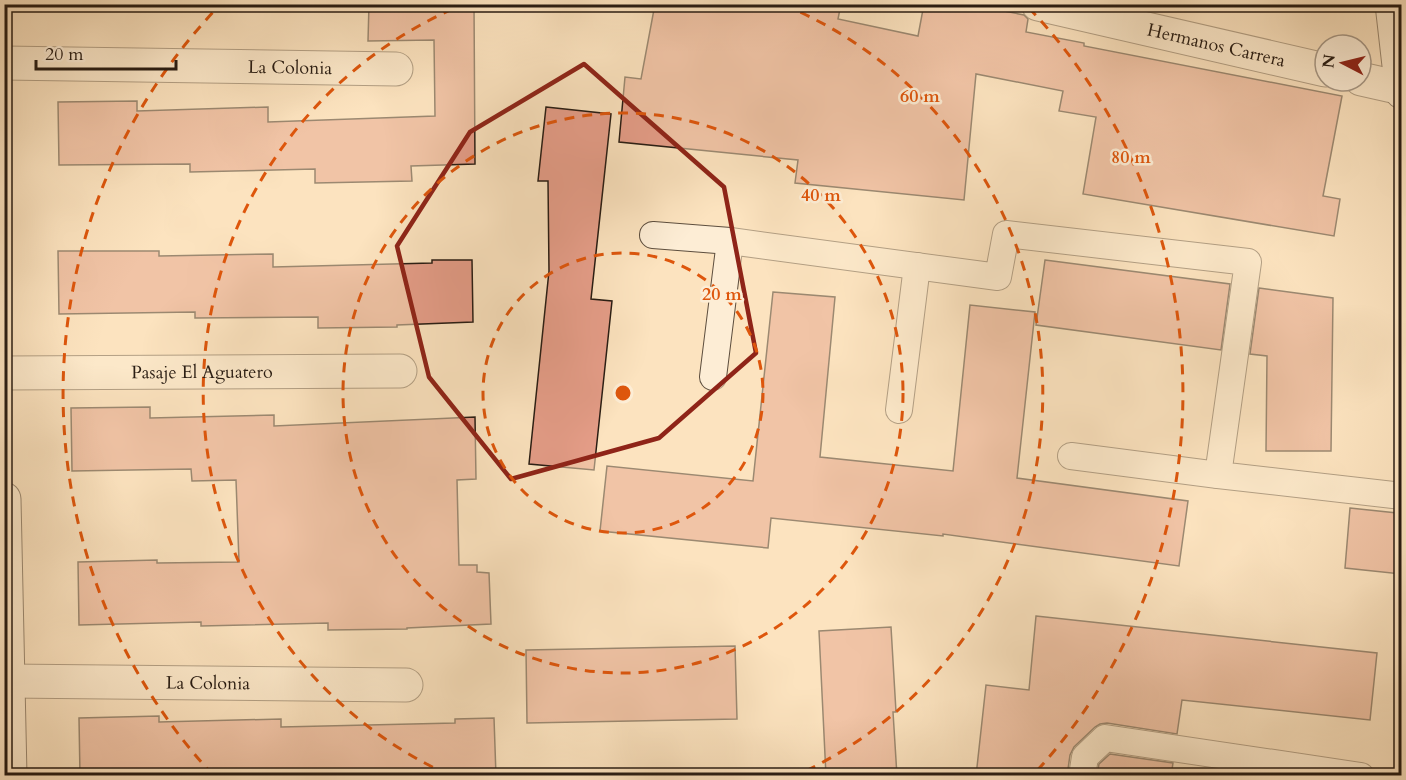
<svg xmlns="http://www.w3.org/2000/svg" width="1406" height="780" font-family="Cardo,serif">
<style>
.building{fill:#e59d88;stroke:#281c13;stroke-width:1.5}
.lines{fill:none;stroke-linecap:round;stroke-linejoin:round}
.lane-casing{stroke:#5d4e3e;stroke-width:28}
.street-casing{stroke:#5d4e3e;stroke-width:35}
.secondary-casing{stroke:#281c13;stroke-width:35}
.lane{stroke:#fdedd5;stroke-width:26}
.street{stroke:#fdedd5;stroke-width:33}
.secondary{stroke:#fdedd5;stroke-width:33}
.marked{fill:none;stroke:#8f2418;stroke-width:4.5;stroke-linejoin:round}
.ring{fill:none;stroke:#de560c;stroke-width:3;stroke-dasharray:10 8}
.labels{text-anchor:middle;stroke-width:5;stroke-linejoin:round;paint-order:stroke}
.street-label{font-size:18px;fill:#281c13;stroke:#fdedd5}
.centre{fill:#de560c;stroke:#fdedd5;stroke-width:3}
.ring-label{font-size:18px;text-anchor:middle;font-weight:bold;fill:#de560c;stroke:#fdedd5;stroke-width:5;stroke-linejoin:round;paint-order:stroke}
</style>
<rect width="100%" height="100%" fill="#fce3bf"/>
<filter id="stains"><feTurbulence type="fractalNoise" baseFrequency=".00333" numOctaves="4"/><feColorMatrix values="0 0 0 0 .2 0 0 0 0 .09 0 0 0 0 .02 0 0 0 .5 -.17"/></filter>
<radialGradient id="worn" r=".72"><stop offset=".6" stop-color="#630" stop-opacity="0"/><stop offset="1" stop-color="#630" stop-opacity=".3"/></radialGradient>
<g class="building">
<path d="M369,4h105l1,160 -64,2 1,15 -97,2v-14l-125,3v-8l-131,1 -1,-63 79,-1v10l131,-4v15l167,-6 -1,-76 -66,1z"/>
<path d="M655,4h186l-3,15 80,17 6,-32h45l55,11 4,4 -2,13 58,11v3l258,50 -19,100 17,3 -6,37 -251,-42 13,-77 -37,-6 4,-20 -87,-17 -12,126 -169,-17 3,-23 -179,-18 6,-65 16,2z"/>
<path d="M546,107l65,7 -20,185 21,2 -18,169 -65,-6 20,-193 -1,-90h-10z"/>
<path d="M58,251h101v5l114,-2v13l159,-4v-3h40l1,62 -76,3v2l-79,1v-11l-123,1v-6l-136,2z"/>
<path d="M1045,260l185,24 -9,66 -185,-25z"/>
<path d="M1259,288l74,10 -2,153h-65l1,-95 -17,-2z"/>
<path d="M773,292l62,5 -15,160 133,14 17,-166 65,7 -18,166 171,23 -9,65 -236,-32v2l-172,-18 -3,30 -168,-17 7,-65 146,15z"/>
<path d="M150,407v11l124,-3v11l201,-9 1,62 -19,1 2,85h18v7l12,1 2,51 -84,4v1l-79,1v-7l-127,3v-4l-122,3 -1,-63 79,-2v3l82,-1 -3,-82 -44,1 -1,-12 -119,2 -1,-63z"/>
<path d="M1350,508l47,5 4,44v17l-56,-6z"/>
<path d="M1036,616l341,37 -7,67 -188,-20 -5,34 -70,-11 -7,1 -5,3 -21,20 -4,8 -3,21h-91l10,-91 43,5z"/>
<path d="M891,627l5,85h-3l4,64h-71l-7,-145z"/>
<path d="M735,646l2,73 -210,4 -1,-73z"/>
<path d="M159,716v6l122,-3v8l174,-4v-4l39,-1 2,58h-416l-1,-58z"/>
<path d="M1110,754l63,9 -2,13h-74l2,-12z"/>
</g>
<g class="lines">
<defs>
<g id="lane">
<path d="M653,235l77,6"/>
<path d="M713,377l17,-136 268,36 8,-43 242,28 -30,213 184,21"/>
<path d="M899,410l18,-144"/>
<path d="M1071,456l147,19"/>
<path d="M1082,776l3,-19 20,-19 256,38"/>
</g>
<g id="street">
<path id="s1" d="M1038,4l287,66"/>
<path id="s2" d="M4,63l392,6"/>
<path d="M1361,79l40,9"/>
<path id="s3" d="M4,373l396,-2"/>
<path id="s4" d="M8,681l398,4"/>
</g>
<g id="secondary">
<path d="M1392,4l10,88"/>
<path d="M4,499l6,277"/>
</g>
</defs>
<use href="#lane" class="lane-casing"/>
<use href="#street" class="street-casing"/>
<use href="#secondary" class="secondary-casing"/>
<use href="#lane" class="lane"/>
<use href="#street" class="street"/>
<use href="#secondary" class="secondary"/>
</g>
<path d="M0 0H1406V780H0ZM584,64l140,123 32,166 -97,85 -148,41 -82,-102 -32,-131 73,-114z" fill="#fce3bf" fill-opacity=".55" fill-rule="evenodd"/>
<path class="marked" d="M584,64l140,123 32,166 -97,85 -148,41 -82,-102 -32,-131 73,-114z"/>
<g class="ring">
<circle cx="623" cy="393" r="140"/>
<circle cx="623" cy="393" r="280"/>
<path d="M449 775A420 420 0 0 1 462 5M784 5A420 420 0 0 1 797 775"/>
<path d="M213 775A560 560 0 0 1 217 8M1029 8A560 560 0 0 1 1033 775"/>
</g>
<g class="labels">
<g class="street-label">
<text dy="6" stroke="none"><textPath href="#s1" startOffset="183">Hermanos Carrera</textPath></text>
<text dy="6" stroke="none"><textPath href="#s2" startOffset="286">La Colonia</textPath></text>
<text dy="6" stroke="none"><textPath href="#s3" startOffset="198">Pasaje El Aguatero</textPath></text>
<text dy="6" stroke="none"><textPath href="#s4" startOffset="200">La Colonia</textPath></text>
</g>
</g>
<circle cx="623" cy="393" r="9" class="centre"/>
<g class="ring-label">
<text x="920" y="102">60 m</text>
<text x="1131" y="163">80 m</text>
<text x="821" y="201">40 m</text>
<text x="722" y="300">20 m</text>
</g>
<rect width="1406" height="780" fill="none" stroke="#fce3bf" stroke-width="24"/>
<rect x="6" y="6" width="1394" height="768" fill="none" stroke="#281c13" stroke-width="3"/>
<rect x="12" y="12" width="1382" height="756" fill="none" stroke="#281c13" stroke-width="1.5"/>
<g transform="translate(1343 63) rotate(277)"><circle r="28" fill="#fdedd5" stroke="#a89987" stroke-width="1.5"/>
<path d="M0-4.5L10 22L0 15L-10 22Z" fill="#8f2418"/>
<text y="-9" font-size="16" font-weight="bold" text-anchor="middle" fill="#281c13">N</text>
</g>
<path d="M36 60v9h140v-9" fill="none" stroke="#281c13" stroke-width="3"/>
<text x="45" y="60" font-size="18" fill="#281c13" stroke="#fdedd5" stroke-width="4.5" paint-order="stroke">20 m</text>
<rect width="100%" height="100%" filter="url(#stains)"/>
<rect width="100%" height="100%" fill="url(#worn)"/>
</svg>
